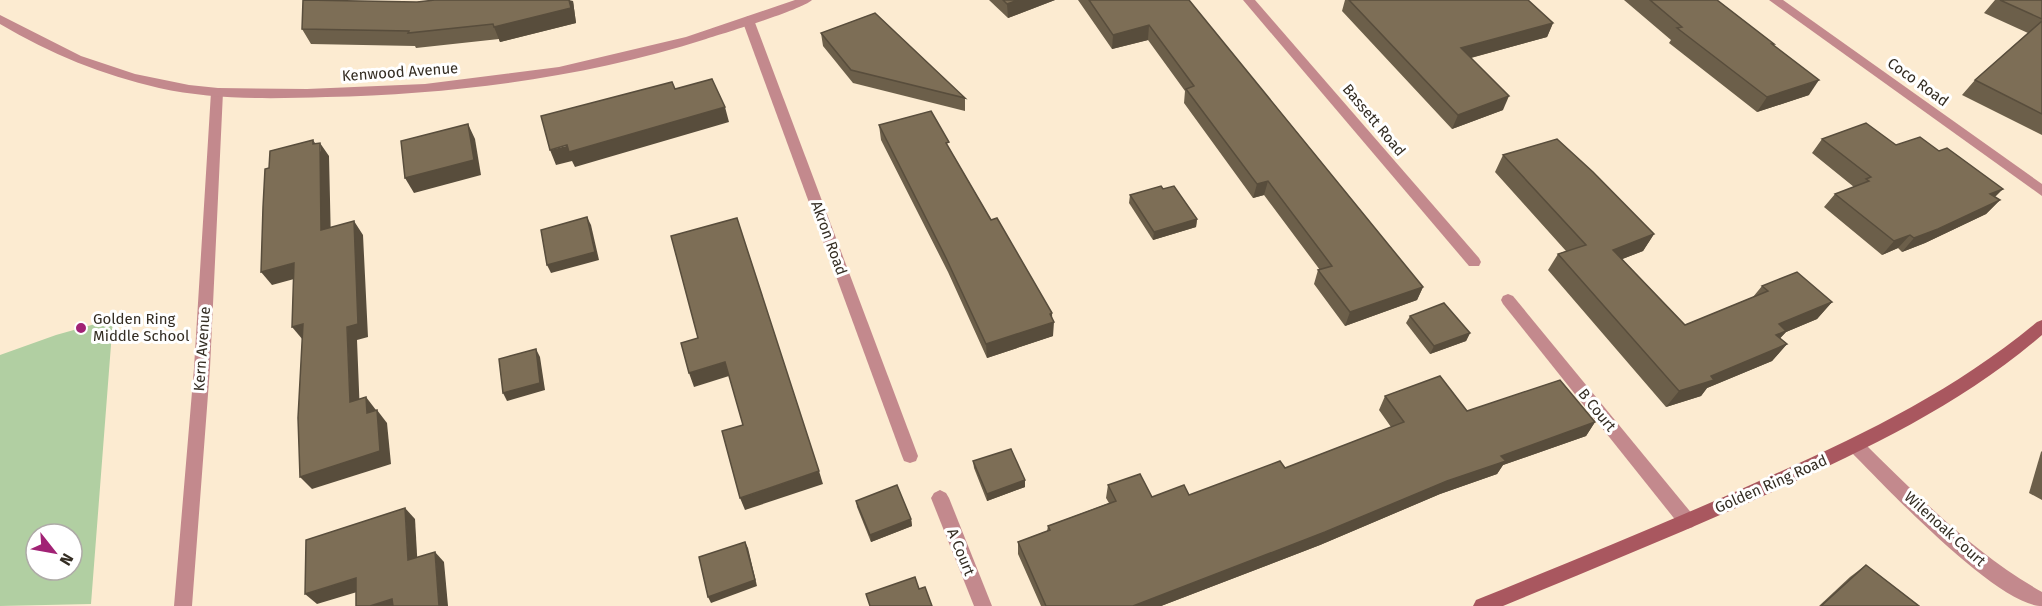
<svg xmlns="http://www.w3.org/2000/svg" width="2042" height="606" font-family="'Fira Sans',sans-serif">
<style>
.green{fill:#b1cfa2;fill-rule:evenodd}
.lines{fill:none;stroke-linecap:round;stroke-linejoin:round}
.service{fill:#c3898d;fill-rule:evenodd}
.minor{fill:#c3898d;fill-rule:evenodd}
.tertiary{fill:#c3898d;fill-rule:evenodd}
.secondary{fill:#a9575f;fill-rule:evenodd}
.wall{fill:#6c5f4a}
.shaded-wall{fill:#584d3c}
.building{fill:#7d6e56;stroke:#584d3c;stroke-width:1.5}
.poi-dot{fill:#a12275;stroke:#fff;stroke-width:2}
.labels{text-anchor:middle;stroke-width:6;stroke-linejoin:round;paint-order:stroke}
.street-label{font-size:15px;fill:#342d23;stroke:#fff}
.poi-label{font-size:15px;fill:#342d23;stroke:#fff;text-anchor:start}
</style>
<rect width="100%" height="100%" fill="#fcebd1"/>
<path class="green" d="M113,319l-22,285 -91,2v-251l56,-20zM36,534h36v36h-36z"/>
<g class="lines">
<g class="service">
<path d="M1508,294l5,2 180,219 3,6 -3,6 -6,2 -6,-2 -178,-223 -2,-4 2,-4z"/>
<path d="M940,490l6,3 3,5 43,108h-18l-43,-108 3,-5z"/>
</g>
<g class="minor">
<path d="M1243,0h12l224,258 2,4 -2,4h-10z"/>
<path d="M1769,0h14l259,184v12z"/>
<path d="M748,16l6,4 164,436 -2,5 -6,2 -6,-2 -2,-5 -160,-436z"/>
<path d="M217,88l6,4 -13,276 -18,238h-18l20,-238 17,-276z"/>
<path d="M1856,439l6,2c56,55 111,112 180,151v14c-45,0 -158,-121 -192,-155l-2,-5 2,-5z"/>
</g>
<path class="tertiary" d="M795,0h17c-11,10 -87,33 -106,39 -123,39 -251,55 -380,58 -55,2 -112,3 -167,-9 -56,-13 -109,-34 -159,-64v-9l81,41 54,18 54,11 29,3 89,1 118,-5 134,-17 127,-30z"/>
<path class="secondary" d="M2042,320v15c-80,69 -175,114 -270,157 -89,40 -179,77 -269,114h-30l3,-6c94,-38 188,-76 281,-118 100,-44 196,-90 280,-160z"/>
</g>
<g class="wall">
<path d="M989,0h66l-47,18z"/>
<path d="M1078,0h111l234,287 -6,13 -72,26 -31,-42 4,-14h2l-56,-75 -11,3 -69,-95 1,-12 -37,-51 -36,9z"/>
<path d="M1345,0h183l25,23 -6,14 -76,21 32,52 -51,19 -110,-118z"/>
<path d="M1624,0h93l57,44 -1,1 36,50 -52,17 -88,-69 2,-3z"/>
<path d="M1995,0h47v135l-80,-40 13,-15 53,-47 -44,-20z"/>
<path d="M573,1l3,22 -76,19 -1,-3 -83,9 -1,-2 -104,-2 -9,-15 115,-27z"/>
<path d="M821,33l144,65v13l-112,-28 -30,-37z"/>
<path d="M879,125l70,23 42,72 61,93 1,23 -66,22 -39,-86 -67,-132z"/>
<path d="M1822,139l74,6 99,52 5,3 -14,14 -61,29 -23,9 -4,-4 -16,7 -58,-48 11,-13 19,-7 -42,-34z"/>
<path d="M1503,155l151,79 -11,17 -21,8 63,66 68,-28 9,-11 70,16 -15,17 -31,13 -6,6 7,6 -15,17 -65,27 -6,8 -35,11 -118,-137 10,-16 8,-3 -71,-79z"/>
<path d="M1163,189l34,30 -1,8 -43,13 -24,-37 1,-8z"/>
<path d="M1410,316l60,17 -4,8 -36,13 -24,-31z"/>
<path d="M1385,396l82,15 128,11 -9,14 -83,29 -6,9 -57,20 -120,51 -159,61h-120l-23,-52v-12l29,-11 1,-5 61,-23 -3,-5 2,-13 44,12 37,-2 96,-27 106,-41 -12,-17z"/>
<path d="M2042,451v49l-13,-7 12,-41z"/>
<path d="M973,461l52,26 -38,14 -13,-33z"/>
<path d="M856,501l55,18 1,7 -41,16 -14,-35z"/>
<path d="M1866,565l53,41h-100l31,-29z"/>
</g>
<g class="shaded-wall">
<path d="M569,0l4,1 3,22 -76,19 -6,-15z"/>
<path d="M1018,0h37l-47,18 -1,-14z"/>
<path d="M1553,23l-6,14 -92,25 6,-14z"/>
<path d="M1149,25l-1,15 -36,9 1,-14z"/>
<path d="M1819,80l-10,15 -52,17 10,-15z"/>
<path d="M1509,96l-6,14 -51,19 6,-14z"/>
<path d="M725,107l4,15 -154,45 -3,-6 -16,4 -6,-15z"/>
<path d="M468,124l7,15 6,36 -67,18 -9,-15z"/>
<path d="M313,140l8,12 -1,-9 9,13 2,87 -10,-13z"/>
<path d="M1268,181l-4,14 -11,3 4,-14z"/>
<path d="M2003,189l-13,13v-8z"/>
<path d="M2000,200l-14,14 -61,29 -23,9 12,-14z"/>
<path d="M587,217l4,8 8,35 -48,13 -4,-8z"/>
<path d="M1197,219l-1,8 -43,13 1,-8z"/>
<path d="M354,221l9,14 5,102 -11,3 3,75 -10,-13 -3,-75z"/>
<path d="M1654,234l-11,17 -41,16 11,-17z"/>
<path d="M1910,235l-12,13 -16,7 12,-14z"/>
<path d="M294,263l11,13 -33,9 -11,-13z"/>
<path d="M1423,287l-6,13 -72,26 5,-14z"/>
<path d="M1832,302l-15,17 -31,13 -14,15 7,-23z"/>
<path d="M1052,313v10l2,-1 -1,14 -66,22 -1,-14z"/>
<path d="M303,324v16l-11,-13z"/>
<path d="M1470,333l-4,8 -36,13 4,-8z"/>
<path d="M1787,344l-15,17 -65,27 -6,8 -35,11 13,-16 32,-15z"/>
<path d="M536,349l4,8 5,33 -38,11 -4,-8z"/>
<path d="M725,362l4,14 -35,11 -5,-14z"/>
<path d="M366,397l10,13 1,16 -10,-13z"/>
<path d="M377,410l10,13 4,41 -79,25 -12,-12z"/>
<path d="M1595,422l-9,14 -83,29 -6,9 -57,20 -120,51 -159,61h-28l368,-150z"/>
<path d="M819,471l4,13 -78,26 -5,-12z"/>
<path d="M1025,480v7l-38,14v-7z"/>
<path d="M405,508l10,11 3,52 -10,-11z"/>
<path d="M911,519l1,7 -41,16 -1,-7z"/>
<path d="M745,542l3,6 9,38 -46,17 -3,-6z"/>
<path d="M435,552l9,10 4,44h-9z"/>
<path d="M356,578l11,11 -50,15 -12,-10z"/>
<path d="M392,599l8,7h-30z"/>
</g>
<g class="building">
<path d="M303,0l114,2 18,-2h134l2,8 -77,19 -1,-3 -85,9 1,-2 -107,-2z"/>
<path d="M1003,0h15l-11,4z"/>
<path d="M1089,0h100l234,287 -73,25 -32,-42 14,-4 -64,-85 -11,3 -71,-95 8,-3 -45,-61 -36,10z"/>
<path d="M1349,0h179l25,23 -92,25 48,48 -51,19z"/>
<path d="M1650,0h67l57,44h-2l47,36 -52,17 -90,-69 5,-1z"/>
<path d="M2000,0h42v19z"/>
<path d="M875,13l90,85 -114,-28 -30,-37z"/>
<path d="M2042,21v93l-67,-34z"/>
<path d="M712,79l13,28 -156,45 -2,-7 -17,5 -9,-34 131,-34 3,7z"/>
<path d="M931,111l18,31 -3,1 45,77 6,-2 55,95 -2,1 4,8 -68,22 -40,-86 -67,-133z"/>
<path d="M1866,123l30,22 24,-8 19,14 8,-3 56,41 -13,5 10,6 -62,29 -24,9 -4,-3 -16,6 -59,-47 34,-13 -3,-2 5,-2 -49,-38z"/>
<path d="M468,124l6,36 -69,18 -4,-37z"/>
<path d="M1557,139l36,33 61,62 -41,16 72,75 83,-34 -6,-5 35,-14 35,30 -53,22 7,7 -10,4 11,9 -76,32 3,4 -35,11 -121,-137 28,-9 -83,-90z"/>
<path d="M313,140v4l7,-1 1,87 33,-9 4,103 -11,3 3,75 16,-5 1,16 10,-3 3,41 -80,26 -2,-59 5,-94 -11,3 2,-64 -33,9 2,-65 2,-38 4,-1 1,-17z"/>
<path d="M1161,186l2,3 11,-3 23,33 -43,13 -24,-37z"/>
<path d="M587,217l8,35 -48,13 -6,-35z"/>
<path d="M737,218l82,253 -79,27 -18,-67 21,-6 -18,-63 -36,11 -8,-30 17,-5 -27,-102z"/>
<path d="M1444,303l26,30 -36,13 -24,-30z"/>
<path d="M536,349l4,34 -37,10 -4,-34z"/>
<path d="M1440,376l27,35 93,-31 35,42 -94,34 5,5 -59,20 -122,51 -192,74h-87l-28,-64 32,-12 -2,-4 68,-25 -8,-16 32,-11 12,23 32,-12 5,10 91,-34 5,7 119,-46 -19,-26z"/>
<path d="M1011,449l14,31 -38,14 -14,-33z"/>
<path d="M897,485l14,34 -41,16 -14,-34z"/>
<path d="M405,508l3,52 27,-8 4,54h-46l-1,-7 -22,7h-14v-28l-51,16 1,-54z"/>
<path d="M745,542l10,38 -47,17 -9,-40z"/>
<path d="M1866,565l53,41h-98z"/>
<path d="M915,577l4,12 6,-2 7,19h-62l-4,-12z"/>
</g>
<circle class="poi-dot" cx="81" cy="328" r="6"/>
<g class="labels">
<g class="street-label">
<text transform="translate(400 72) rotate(-4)" y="5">Kenwood Avenue</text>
<text transform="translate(1918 82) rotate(36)" y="5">Coco Road</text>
<text transform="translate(1374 120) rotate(50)" y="5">Bassett Road</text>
<text transform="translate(829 238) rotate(70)" y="5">Akron Road</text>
<text transform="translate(202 349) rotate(-86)" y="5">Kern Avenue</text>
<text transform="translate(1597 410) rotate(51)" y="5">B Court</text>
<text transform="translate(1771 484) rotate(-24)" y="5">Golden Ring Road</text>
<text transform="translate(1945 529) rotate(42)" y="5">Wilenoak Court</text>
<text transform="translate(961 552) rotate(68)" y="5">A Court</text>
</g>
<g class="poi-label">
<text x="93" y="324">Golden Ring<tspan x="93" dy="17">Middle School</tspan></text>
</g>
</g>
<g transform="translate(54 552) rotate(121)"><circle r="28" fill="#ffffff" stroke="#aeaba7" stroke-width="1.5"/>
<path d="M0-4.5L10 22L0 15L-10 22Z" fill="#a12275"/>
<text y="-9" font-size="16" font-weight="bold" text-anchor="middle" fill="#342d23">N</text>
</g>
</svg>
